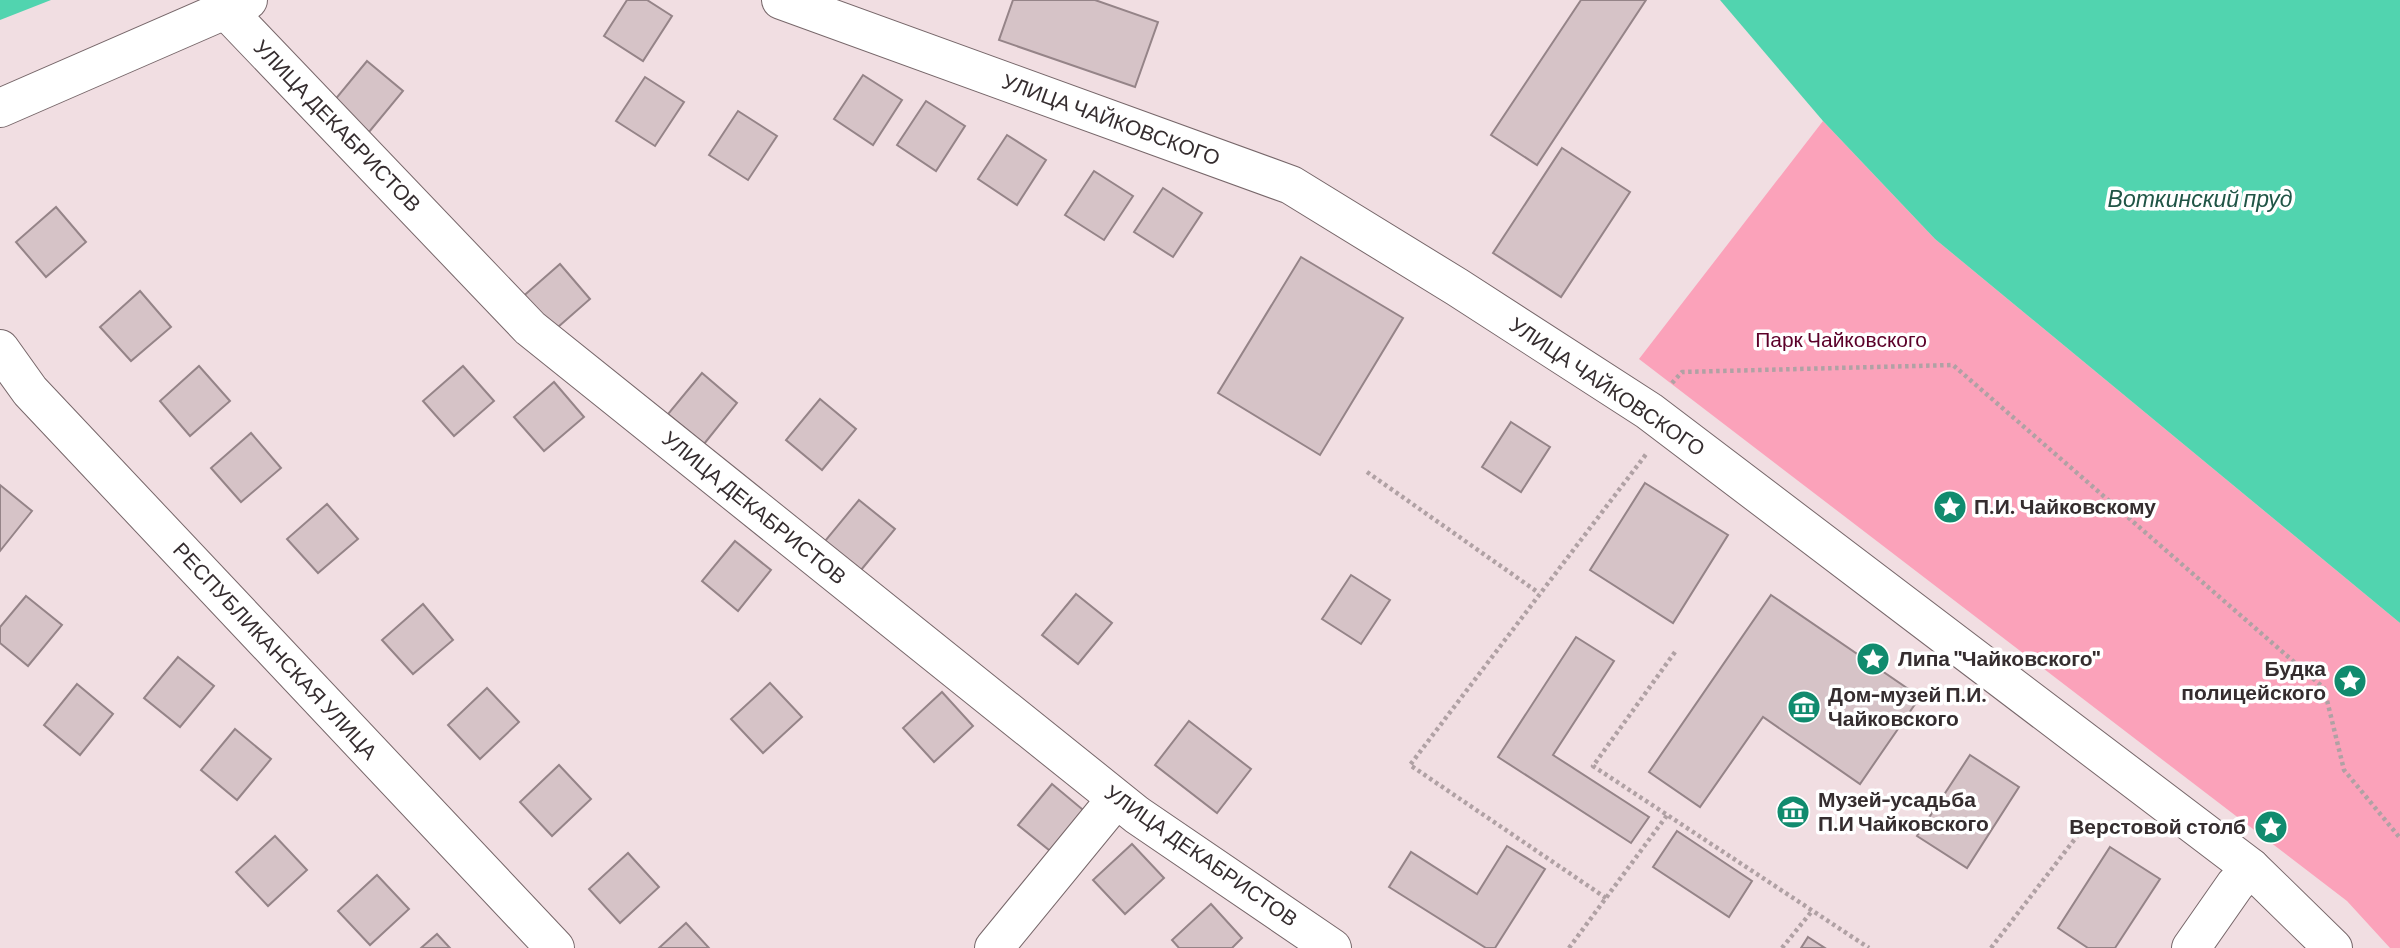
<svg xmlns="http://www.w3.org/2000/svg" width="2400" height="948" font-family="Barlow,sans-serif">
<style>
.green{fill:#fba2ba}
.water{fill:#51d4af}
.building{fill:#d6c3c7;stroke:#958488;stroke-width:2}
.lines{fill:none;stroke-linecap:round;stroke-linejoin:round}
.minor-casing{stroke:#77676a;stroke-width:40}
.path{stroke:#b0a1a4;stroke-width:4.5;stroke-dasharray:3.5 3.5;stroke-linecap:butt}
.minor{stroke:#fff;stroke-width:38}
.labels{text-anchor:middle;stroke-width:7;stroke-linejoin:round;paint-order:stroke}
.street-label{font-size:21px;fill:#352d2f;stroke:#fff}
.park-label{font-size:21px;fill:#5c0029;stroke:#fff}
.poi-label{font-size:21px;font-weight:bold;fill:#352d2f;stroke:#fff;text-anchor:start}
.water-label{font-size:23px;font-style:italic;fill:#205546;stroke:#fff}
</style>
<rect width="100%" height="100%" fill="#f1dee2"/>
<path class="green" d="M1823,121l112,118 465,384v325h-10l-43,-47 -708,-542z"/>
<g class="water">
<path d="M0,0h51l-51,20z"/>
<path d="M1720,0h680v623l-465,-384 -112,-118z"/>
</g>
<g class="building">
<path d="M627,0h20l25,16 -29,45 -39,-25z"/>
<path d="M1013,0h82l63,22 -23,65 -136,-47z"/>
<path d="M1581,0h65l-109,165 -46,-30z"/>
<path d="M367,61l36,30 -34,41 -36,-30z"/>
<path d="M863,75l39,25 -29,45 -39,-26z"/>
<path d="M645,77l39,25 -29,44 -39,-25z"/>
<path d="M926,101l39,25 -29,45 -39,-26z"/>
<path d="M738,111l39,25 -29,44 -39,-25z"/>
<path d="M1007,135l39,25 -29,45 -39,-26z"/>
<path d="M1562,148l68,44 -69,105 -68,-44z"/>
<path d="M1094,171l39,25 -29,44 -39,-25z"/>
<path d="M1163,188l39,25 -29,44 -39,-25z"/>
<path d="M56,207l30,35 -40,35 -30,-35z"/>
<path d="M1301,257l102,61 -83,137 -102,-62z"/>
<path d="M560,264l30,35 -40,35 -30,-35z"/>
<path d="M140,291l31,36 -40,34 -31,-34z"/>
<path d="M199,366l31,35 -40,35 -30,-35z"/>
<path d="M463,366l31,35 -40,35 -31,-35z"/>
<path d="M702,373l35,30 -33,41 -36,-30z"/>
<path d="M554,382l30,35 -40,34 -30,-34z"/>
<path d="M820,399l36,30 -34,41 -36,-30z"/>
<path d="M1511,422l39,25 -29,45 -39,-25z"/>
<path d="M251,433l30,35 -40,34 -30,-34z"/>
<path d="M1645,483l83,52 -55,88 -83,-53z"/>
<path d="M0,485l32,26 -32,40z"/>
<path d="M859,500l36,29 -34,41 -36,-29z"/>
<path d="M327,504l31,35 -40,34 -31,-34z"/>
<path d="M735,541l36,29 -33,41 -36,-30z"/>
<path d="M1351,575l39,25 -29,44 -39,-25z"/>
<path d="M1076,594l36,29 -34,41 -36,-29z"/>
<path d="M1771,595l149,102 -60,87 -97,-67 -63,90 -51,-35z"/>
<path d="M26,596l36,29 -34,41 -28,-23v-16z"/>
<path d="M423,604l30,36 -40,34 -31,-34z"/>
<path d="M1576,637l38,24 -61,94 96,62 -18,26 -133,-86z"/>
<path d="M178,657l36,29 -34,41 -36,-29z"/>
<path d="M770,683l32,34 -39,36 -32,-34z"/>
<path d="M77,684l36,30 -33,41 -36,-30z"/>
<path d="M487,688l32,34 -39,37 -32,-34z"/>
<path d="M942,692l31,34 -39,36 -31,-34z"/>
<path d="M1189,721l62,48 -34,44 -62,-48z"/>
<path d="M235,729l36,30 -34,41 -36,-30z"/>
<path d="M1970,755l49,32 -52,81 -50,-32z"/>
<path d="M559,765l32,34 -39,37 -32,-34z"/>
<path d="M1052,784l36,30 -34,40 -36,-29z"/>
<path d="M1677,831l75,50 -23,36 -76,-50z"/>
<path d="M275,836l32,34 -39,36 -32,-34z"/>
<path d="M1132,844l32,34 -39,36 -32,-34z"/>
<path d="M1507,846l38,23 -50,79h-9l-97,-61 22,-35 66,42z"/>
<path d="M2110,847l50,32 -45,69h-27l-30,-20z"/>
<path d="M628,853l31,34 -39,36 -31,-34z"/>
<path d="M377,875l32,34 -39,36 -32,-34z"/>
<path d="M1211,904l31,34 -10,10h-53l-7,-8z"/>
<path d="M686,923l23,25h-50z"/>
<path d="M437,934l13,14h-29z"/>
<path d="M1808,937l17,11h-24z"/>
</g>
<g class="lines">
<defs>
<g id="minor">
<path d="M781,0l510,185 166,102 192,124 602,457 82,80"/>
<path d="M226,10l304,318 607,487 195,133"/>
<path d="M0,108l248,-108"/>
<path d="M0,349l30,42 525,557"/>
<path d="M994,948l122,-149"/>
<path d="M2191,948l44,-63 16,-17"/>
</g>
</defs>
<use href="#minor" class="minor-casing"/>
<g class="path">
<path d="M1672,383l10,-11 271,-7 371,323 20,82 56,68"/>
<path d="M1367,472l172,121"/>
<path d="M1675,652l-82,114 276,182"/>
<path d="M1606,898l-196,-133 237,-312"/>
<path d="M1569,948l99,-134"/>
<path d="M1782,948l30,-37"/>
<path d="M1991,948l90,-117"/>
</g>
<use href="#minor" class="minor"/>
</g>
<defs>
<symbol id="sight-disc" viewBox="-11 -11 22 22"><circle r="9.5" fill="#118b6e" stroke="#fff"/><path d="M0-6L1.8-2.2L6-1.7L2.9 1.2L3.7 5.4L0 3.3L-3.7 5.4L-2.9 1.2L-6-1.7L-1.8-2.2Z" fill="#fff"/></symbol>
<symbol id="museum-disc" viewBox="-11 -11 22 22"><circle r="9.5" fill="#118b6e" stroke="#fff"/><path d="M0-6L6-3V-2H-6V-3ZM-5-1h2V3h-2ZM-1-1h2V3h-2ZM3-1h2V3H3ZM-6 4H6V6H-6Z" fill="#fff"/></symbol>
</defs>
<g fill-rule="evenodd">
<use href="#sight-disc" x="1931" y="488" width="38" height="38"/>
<use href="#sight-disc" x="1854" y="640" width="38" height="38"/>
<use href="#sight-disc" x="2331" y="662" width="38" height="38"/>
<use href="#museum-disc" x="1785" y="688" width="38" height="38"/>
<use href="#museum-disc" x="1774" y="793" width="38" height="38"/>
<use href="#sight-disc" x="2252" y="808" width="38" height="38"/>
</g>
<g class="labels">
<g class="street-label">
<text transform="translate(1111 120) rotate(20)" y="7">УЛИЦА ЧАЙКОВСКОГО</text>
<text transform="translate(337 126) rotate(46)" y="7">УЛИЦА ДЕКАБРИСТОВ</text>
<text transform="translate(1607 387) rotate(34)" y="7">УЛИЦА ЧАЙКОВСКОГО</text>
<text transform="translate(754 508) rotate(39)" y="7">УЛИЦА ДЕКАБРИСТОВ</text>
<text transform="translate(275 651) rotate(47)" y="7">РЕСПУБЛИКАНСКАЯ УЛИЦА</text>
<text transform="translate(1201 856) rotate(35)" y="7">УЛИЦА ДЕКАБРИСТОВ</text>
</g>
<g class="park-label">
<text x="1841" y="347">Парк Чайковского</text>
</g>
<g class="poi-label">
<text x="1974" y="514">П.И. Чайковскому</text>
<text x="1898" y="666">Липа "Чайковского"</text>
<text x="2326" y="676" text-anchor="end">Будка<tspan x="2326" dy="24">полицейского</tspan></text>
<text x="1828" y="702">Дом-музей П.И.<tspan x="1828" dy="24">Чайковского</tspan></text>
<text x="1818" y="807">Музей-усадьба<tspan x="1818" dy="24">П.И Чайковского</tspan></text>
<text x="2246" y="834" text-anchor="end">Верстовой столб</text>
</g>
<g class="water-label">
<text x="2200" y="207">Воткинский пруд</text>
</g>
</g>
</svg>
